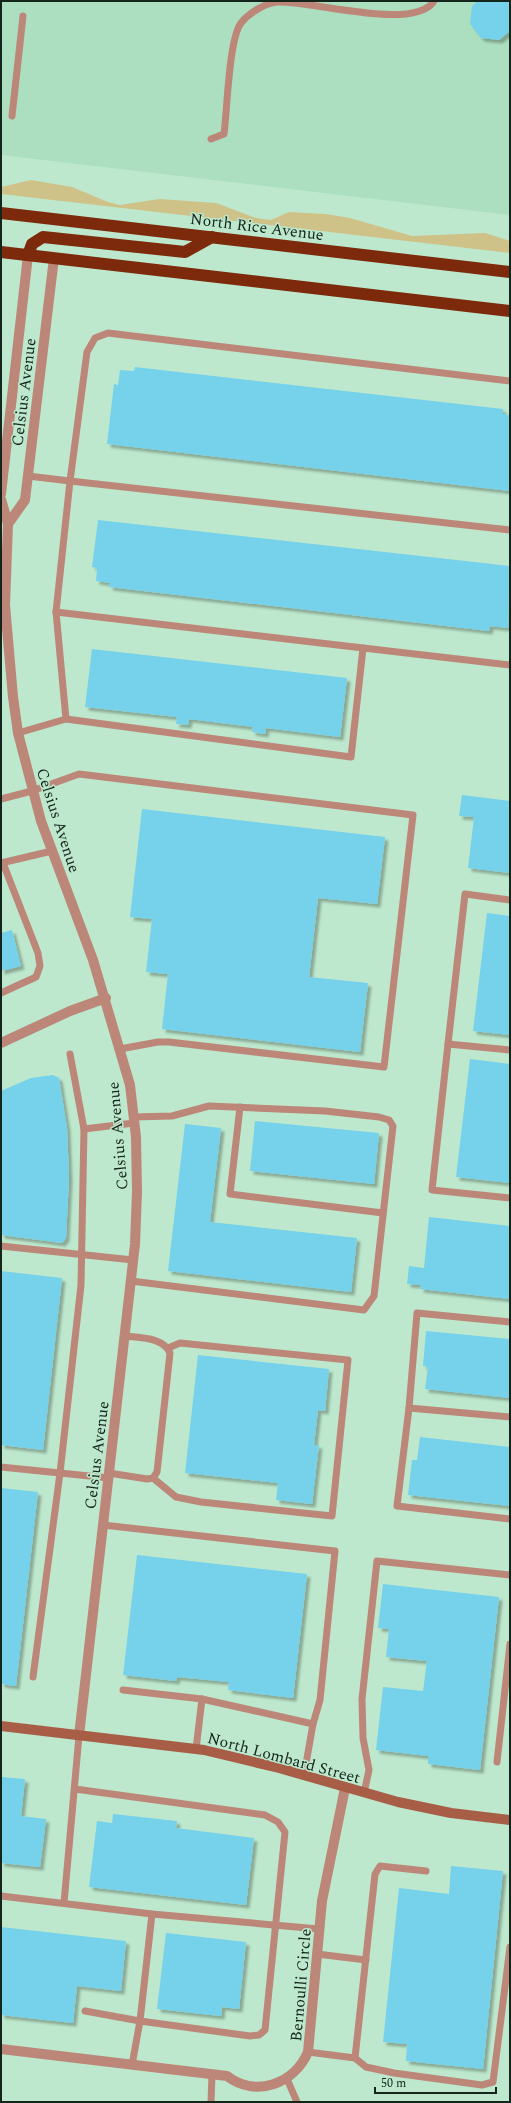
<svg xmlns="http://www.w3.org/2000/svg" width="511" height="2103" font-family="Spectral,serif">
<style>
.built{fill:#acdfbf}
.green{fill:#cfc289}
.building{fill:#76d1ea;filter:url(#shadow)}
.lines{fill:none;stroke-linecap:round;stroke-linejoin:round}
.lane{stroke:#bc8778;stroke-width:7}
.street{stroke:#bc8778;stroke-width:10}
.secondary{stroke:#a85d46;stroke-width:10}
.highway{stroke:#7d290c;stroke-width:12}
.labels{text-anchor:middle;stroke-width:3;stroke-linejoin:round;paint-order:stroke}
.street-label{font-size:16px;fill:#14251b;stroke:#bde8cd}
</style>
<defs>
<filter id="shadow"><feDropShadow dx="3.5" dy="3.5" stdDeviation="1" flood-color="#0004"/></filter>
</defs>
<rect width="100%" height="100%" fill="#bde8cd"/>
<path class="built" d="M1,1h509v214l-509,-60z"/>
<path class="green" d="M31,180l41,7 36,15 12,3 39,-6 57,4 40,15 15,2 18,-8 37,2 24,4 62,18 73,-3 25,8v12l-509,-59v-7z"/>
<g class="building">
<path d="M478,1h29l3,4v26l-11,9 -18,-2 -11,-14 2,-18z"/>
<path d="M135,367l368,42v5l7,1v76l-403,-47 7,-60 4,1 2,-15 14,1z"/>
<path d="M98,520l412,46 -2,62 -18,-2 -1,5 -380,-44 1,-4 -14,-2 1,-13 -5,-1z"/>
<path d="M92,649l255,29 -7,59 -74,-9 -1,6 -13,-2 1,-5 -64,-8 -1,6 -12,-1 1,-7 -92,-10z"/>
<path d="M462,795l48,6v72l-42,-5 6,-51 -15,-1z"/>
<path d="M142,809l243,28 -8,67 -59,-6 -9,79 59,6 -8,69 -198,-23 6,-55 -22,-2 6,-53 -22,-2z"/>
<path d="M487,913l23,3v119l-37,-4z"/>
<path d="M12,930l9,36 -20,5v-38z"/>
<path d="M470,1059l40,5v119l-54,-6z"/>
<path d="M53,1075l6,3 8,50 2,50 -3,60 -4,5 -61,-8v-144l30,-13z"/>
<path d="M255,1121l124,12 -5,51 -124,-13z"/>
<path d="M185,1124l36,4 -11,94 147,16 -6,54 -183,-21z"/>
<path d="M429,1217l81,9v73l-90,-10 1,-4 -14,-1 2,-18 15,2z"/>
<path d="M1,1271l61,7 -19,172 -42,-5z"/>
<path d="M426,1331l84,8v59l-85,-9 3,-22 -5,-1z"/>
<path d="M198,1355l131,14 -4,42 -7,-1 -4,35h5l-7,59 -36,-4 2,-17 -93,-10z"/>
<path d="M420,1437l90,10v59l-102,-11 4,-35h5z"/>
<path d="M1,1488l37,4 -22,194 -15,-2z"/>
<path d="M137,1555l170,19 -14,124 -65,-8 1,-8 -52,-5 -1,4 -53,-6z"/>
<path d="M383,1584l116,13 -19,173 -52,-6v-8l-52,-6 7,-63 40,4 4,-30 -41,-4 3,-28 -11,-1z"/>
<path d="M1,1777l24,2 -4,37 25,3 -6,48 -39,-4z"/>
<path d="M113,1814l64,7 -1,7 78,10 -8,67 -157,-18 8,-66 15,2z"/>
<path d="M451,1866l52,5 -20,198 -77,-8 1,-17 -24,-2 16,-154 50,6z"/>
<path d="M1,1927l125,14 -5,50 -44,-5 -4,37 -72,-8z"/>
<path d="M166,1933l80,9 -7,67 -17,-2 -1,9 -64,-7z"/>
</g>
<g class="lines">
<g class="lane">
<path d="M12,116l11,-100"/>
<path d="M211,139l13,-5c3,-22 5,-96 17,-111 8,-10 24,-20 36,-21 34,-2 137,30 157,-1"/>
<path d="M510,381l-402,-48 -13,5 -8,14 -17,129 440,49"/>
<path d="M56,612l307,36"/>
<path d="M66,719l285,38 12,-109 147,17"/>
<path d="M18,733l48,-14 -10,-107 14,-131 -42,-5"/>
<path d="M1,799l31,-8 47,-17 334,41 -29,252 -215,-25h-11l-38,7"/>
<path d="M1,863l51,-12"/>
<path d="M1,993l35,-16 4,-11 -2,-13 -35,-90"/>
<path d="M448,1044l17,-150 45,6"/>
<path d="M510,1050l-62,-6 -16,146 78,8"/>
<path d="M240,1107l-10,87 153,19"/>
<path d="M84,1129l50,-6"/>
<path d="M1,1246l132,14"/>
<path d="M131,1281l233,29 10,-14 19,-170 -4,-6 -10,-3 -54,-6 -116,-5 -37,10 -38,1"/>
<path d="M510,1322l-93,-9 -8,95 -12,98 113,13"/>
<path d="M409,1408l101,9"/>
<path d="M1,1467l108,11"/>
<path d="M109,1473l38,6 6,-1 4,-6 13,-119c-7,-16 -30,-15 -45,-17"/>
<path d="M153,1478l23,19 25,5 131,14 16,-156 -168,-17 -12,5"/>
<path d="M103,1525l232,26 -15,149 -7,24 -9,51"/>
<path d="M33,1677l27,-204 21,-188 3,-156 -14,-75"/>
<path d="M123,1690l79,9"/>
<path d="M196,1749l6,-50 111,25"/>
<path d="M497,1762l13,-118"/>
<path d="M75,1789l190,26 13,7 7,10 -20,198 -6,5 -9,1 -110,-15 -55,-10"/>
<path d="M364,1793l5,-23 -6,-32 -1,-39 15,-138 133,14"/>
<path d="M426,1871l-46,-5 -5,8 -20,184 11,9 28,6 88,12 11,-3 17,-135"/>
<path d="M1,1896l151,18 167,15"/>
<path d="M64,1903l15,-167"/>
<path d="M317,1954l49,6"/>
<path d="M308,2052l47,6"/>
<path d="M132,2065l8,-44 12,-107"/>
<path d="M287,2079l10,23"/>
<path d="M211,2102l1,-28"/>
</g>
<g class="street">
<path d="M1,494l27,-239"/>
<path d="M1,499l7,25 -3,81 8,92 5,36 23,88 52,139 37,125 6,52 1,55 -2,52 -56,492"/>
<path d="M8,524l17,-24 29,-242"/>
<path d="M1,1043l69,-32 36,-13"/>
<path d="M1,2049l226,27c29,22 67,8 81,-24l14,-151 23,-113"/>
</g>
<path class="secondary" d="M1,1726l203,24 75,18 119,34 53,11 59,7"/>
<g class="highway">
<path d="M1,213l509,59"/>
<path d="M1,252l509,59"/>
<path d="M28,255l4,-11 11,-7 142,15 27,-15"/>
</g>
</g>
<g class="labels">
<g class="street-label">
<text transform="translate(257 226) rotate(7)" y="6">North Rice Avenue</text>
<text transform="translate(23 392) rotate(-83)" y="6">Celsius Avenue</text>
<text transform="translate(59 820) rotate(72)" y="6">Celsius Avenue</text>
<text transform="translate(117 1136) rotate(-95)" y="6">Celsius Avenue</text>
<text transform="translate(96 1455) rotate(-83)" y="6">Celsius Avenue</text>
<text transform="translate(284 1757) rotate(15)" y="6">North Lombard Street</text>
<text transform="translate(300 1985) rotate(-85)" y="6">Bernoulli Circle</text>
</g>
</g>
<rect width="511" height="2103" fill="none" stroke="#14251b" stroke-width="4"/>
<path d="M375 2087v6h121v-6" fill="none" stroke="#14251b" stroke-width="2"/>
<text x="381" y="2087" font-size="12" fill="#14251b" stroke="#bde8cd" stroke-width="3" paint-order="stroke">50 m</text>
</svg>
